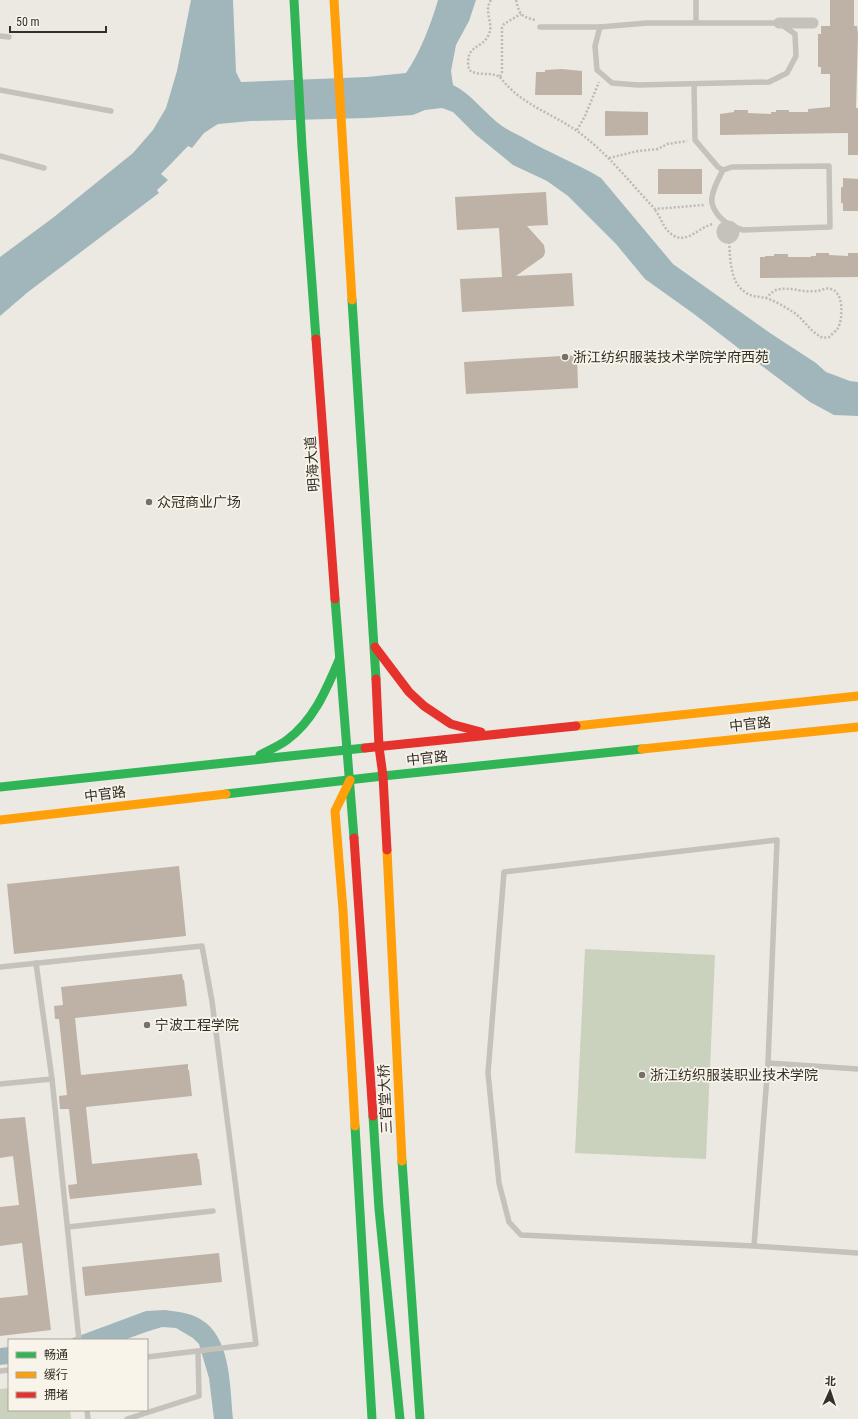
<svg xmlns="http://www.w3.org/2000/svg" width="858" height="1419" font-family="'Roboto Condensed','Noto Sans SC',sans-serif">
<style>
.green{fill:#cad1bd}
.water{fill:#a0b6bb}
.building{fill:#beb1a6}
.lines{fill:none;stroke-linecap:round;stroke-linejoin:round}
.path{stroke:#bebab3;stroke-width:2.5;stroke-dasharray:2 2;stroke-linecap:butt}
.lane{stroke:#c5c1bb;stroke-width:5.5}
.street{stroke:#c5c1bb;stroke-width:11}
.fast{stroke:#30b455;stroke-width:9}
.slow{stroke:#ff9f0a;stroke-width:9}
.jam{stroke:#e5322d;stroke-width:9}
.poi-dot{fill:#75706a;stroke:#f8f4ea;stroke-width:1.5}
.labels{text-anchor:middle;stroke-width:3.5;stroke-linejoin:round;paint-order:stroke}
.poi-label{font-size:14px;fill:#352f29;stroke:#f8f4ea;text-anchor:start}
.street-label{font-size:14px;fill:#352f29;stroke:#f8f4ea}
</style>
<rect width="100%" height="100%" fill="#ece9e2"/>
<g class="green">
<path d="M585,949l130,6 -9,204 -131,-6z"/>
<path d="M9,1388v22h61l1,9h-71v-30z"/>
</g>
<g class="water">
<path d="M191,0h42l3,72 5,10 126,-5 39,-4c14,-20 25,-49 32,-73h38l-7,21 -13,24 -5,26 2,14c20,10 31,28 49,41 7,5 15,8 22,12 25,15 52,25 77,40l72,86 97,69 46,30 10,9 24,9 8,1v34l-24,-1 -24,-13 -64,-48 -52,-40 -49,-35 -29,-35 -48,-48 -21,-15 -34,-16 -38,-31 -22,-22 -11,-4 -17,2 -12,5 -46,3 -116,3 -33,3 -14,9 -12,15 -4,-2 -27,28 7,6 -11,10 2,3 -131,99 -28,24v-59l54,-40 79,-64 20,-23 13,-22 11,-37z"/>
<path d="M165,1310c14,2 29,3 41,13 25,20 24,66 27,96h-19l-5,-41 -10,-34 -6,-6 -17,-10 -14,-1 -16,5 -22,8h-56l78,-29z"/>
<path d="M9,1347v17l-9,1v-17z"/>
</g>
<g class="building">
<path d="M830,0h24v26h3l1,8 -2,74h2v47h-10v-22l-128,2v-21l14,-2v-2h14v3l23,1v-2h5v-2h13v2h19v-3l22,-2v-33h-9v-7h-3v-33h3v-8h9z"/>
<path d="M562,69l20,2v24h-47l1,-23h9v-2z"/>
<path d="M605,111l43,1v23l-43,1z"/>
<rect x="658" y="169" width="44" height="25"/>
<path d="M843,178l15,1v32h-15v-8h-2v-16h2z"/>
<path d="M546,192l2,33 -21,1 17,19 1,6v2l-2,4 -27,19 56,-3 2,33 -112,6 -2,-33 42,-2 -3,-49 -42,2 -2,-33z"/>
<path d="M816,253h13v2l19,1v-3h10v24l-98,1v-21h5v-1h9v-2h14v3h23v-1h5z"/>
<path d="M577,355l1,33 -112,6 -2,-32z"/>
<path d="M179,866l7,70 -172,18 -7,-70z"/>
<path d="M182,974l1,6h1l3,26 -112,12 6,57 107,-11v6h1l3,26 -106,11 6,57 105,-11 1,6h1l3,26 -132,14 -2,-14 9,-1 -8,-75h-9l-1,-13 8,-1 -8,-76h-4l-1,-13 9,-1 -2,-18z"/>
<path d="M25,1117l26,213 -51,6v-38l28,-3 -6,-52 -22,3v-39l19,-2 -6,-49 -13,2v-39z"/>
<path d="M219,1253l3,29 -137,14 -3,-29z"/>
</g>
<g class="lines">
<g class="path">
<path d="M491,0c-8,12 3,23 -2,34 -7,17 -25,9 -20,36 11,7 20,1 31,7l2,-5v-44l2,-4 17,-10"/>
<path d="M516,0c4,15 4,16 19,20"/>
<path d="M500,77c21,28 50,35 77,54 30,21 53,52 78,78l49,-4"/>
<path d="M577,130l8,-14 14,-34"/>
<path d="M609,158l29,-7 20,-2 9,-5 20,-3"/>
<path d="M655,210c5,6 8,16 13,21 17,18 30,-5 46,-7"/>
<path d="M729,238c1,16 0,44 16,54 6,5 13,4 20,6 9,2 20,9 28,14 11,7 17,20 30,26l6,-1c3,-3 7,-6 9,-9 5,-9 6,-36 -7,-39 -5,-2 -10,2 -15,2 -13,2 -27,-5 -40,-1 -4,2 -7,5 -10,8"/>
</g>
<g class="lane">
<path d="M647,23h132l16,11 1,22 -9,17 -18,9 -131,3 -26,-2 -15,-13 -2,-24 5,-19z"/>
<path d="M696,23v-23"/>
<path d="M540,27h60"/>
<path d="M0,36l9,1"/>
<path d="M694,84l1,56 23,27 5,3 9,-3 97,-1 1,61 -87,3c-14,-4 -27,-12 -31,-27 -2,-9 7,-25 11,-33"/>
<path d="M0,90l111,21"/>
<path d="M0,156l44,12"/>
<path d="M36,963l16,116 27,261"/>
<path d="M0,967l202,-21 10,55 44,343 -109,13"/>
<path d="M768,1063l90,6"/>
<path d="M0,1084l52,-5"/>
<path d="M68,1227l145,-16"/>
<path d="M754,1246l14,-183 9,-223 -273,32 -16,201 11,110 10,39 12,13 233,11 104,7"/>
<path d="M0,1371l9,-1"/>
<path d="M87,1410l1,9"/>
<path d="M127,1419l72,-23 -1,-44"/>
</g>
<g class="street">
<path d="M779,23h34"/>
<circle cx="728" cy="232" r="6"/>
</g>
<g class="fast">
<path d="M294,0l8,147 14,192"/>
<path d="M352,300l24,379"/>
<path d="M335,599l19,239"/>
<path d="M260,755c9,-5 19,-9 27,-15 27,-20 39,-50 52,-80"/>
<path d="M0,787l365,-39"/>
<path d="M226,794l157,-18 259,-27"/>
<path d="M373,1116l6,93 21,210"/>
<path d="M355,1126l17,293"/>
<path d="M402,1161l18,258"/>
</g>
<g class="slow">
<path d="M334,0l18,300"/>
<path d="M576,726l282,-30"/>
<path d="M642,749l216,-22"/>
<path d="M350,780l-15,31 8,99 12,216"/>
<path d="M0,820l226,-26"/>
<path d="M387,850l15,311"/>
</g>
<g class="jam">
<path d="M316,339l19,260"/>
<path d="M375,647l34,45 15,14 27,18 30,8"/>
<path d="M376,679l3,68 4,29 4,74"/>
<path d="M365,748l211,-22"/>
<path d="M354,838l19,278"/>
</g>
</g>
<g class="poi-dot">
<circle cx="565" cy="357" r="4"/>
<circle cx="149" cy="502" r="4"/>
<circle cx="147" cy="1025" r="4"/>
<circle cx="642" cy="1075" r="4"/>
</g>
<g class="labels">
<g class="poi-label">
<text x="573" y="362">浙江纺织服装技术学院学府西苑</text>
<text x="157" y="507">众冠商业广场</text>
<text x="155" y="1030">宁波工程学院</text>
<text x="650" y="1080">浙江纺织服装职业技术学院</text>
</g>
<g class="street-label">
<text transform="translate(312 464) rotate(-94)" y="5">明海大道</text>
<text transform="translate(750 724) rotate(-6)" y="5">中官路</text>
<text transform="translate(427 758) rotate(-6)" y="5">中官路</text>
<text transform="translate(105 794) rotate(-7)" y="5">中官路</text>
<text transform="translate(385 1099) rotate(-93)" y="5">三官堂大桥</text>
</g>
</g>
<rect x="8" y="1339" width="140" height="72" fill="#f8f4ea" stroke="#aaa59d"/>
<rect x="16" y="1352" width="20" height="6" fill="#30b455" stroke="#aaa59d"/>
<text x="44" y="1359" font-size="12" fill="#352f29">畅通</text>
<rect x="16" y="1372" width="20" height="6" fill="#ff9f0a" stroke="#aaa59d"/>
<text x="44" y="1379" font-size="12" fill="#352f29">缓行</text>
<rect x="16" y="1392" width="20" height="6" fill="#e5322d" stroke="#aaa59d"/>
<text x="44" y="1399" font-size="12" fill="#352f29">拥堵</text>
<g transform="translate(830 1391) rotate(3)" stroke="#f8f4ea" stroke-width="3" paint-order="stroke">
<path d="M0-3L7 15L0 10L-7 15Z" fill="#352f29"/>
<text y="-6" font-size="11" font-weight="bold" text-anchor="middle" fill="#352f29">北</text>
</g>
<path d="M10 26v6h96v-6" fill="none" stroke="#352f29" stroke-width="2"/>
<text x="16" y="26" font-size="12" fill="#352f29" stroke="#f8f4ea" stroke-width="3" paint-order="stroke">50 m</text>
</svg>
